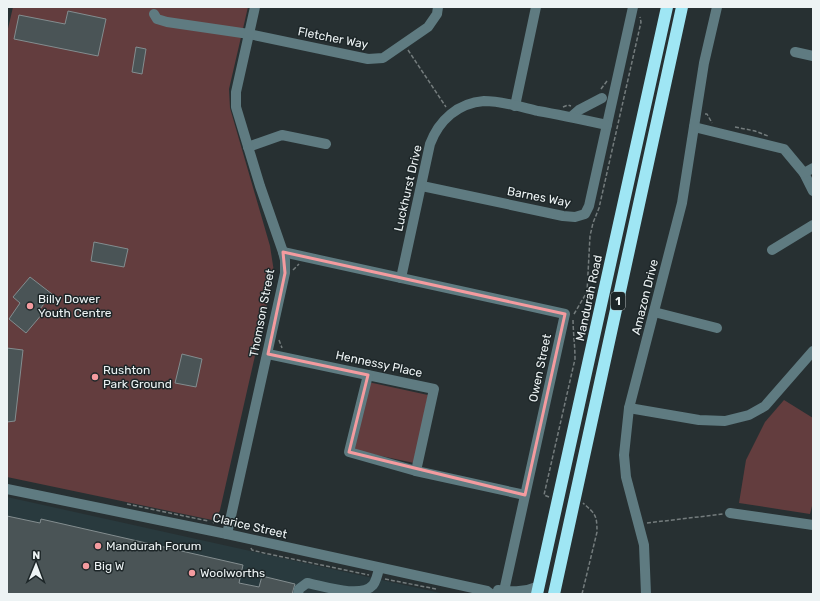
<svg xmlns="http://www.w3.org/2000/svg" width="820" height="601" font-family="Rubik,sans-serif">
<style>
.built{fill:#293a3e}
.green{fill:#633d3e}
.building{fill:#4a5456;stroke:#838d8f}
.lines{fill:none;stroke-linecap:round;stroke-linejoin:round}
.path{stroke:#747c7d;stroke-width:1.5;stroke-dasharray:4 2;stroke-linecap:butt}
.minor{stroke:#5f7b81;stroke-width:10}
.highway{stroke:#9fe6f4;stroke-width:12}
.marked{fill:none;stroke:#f49b9f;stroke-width:3;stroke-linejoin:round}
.poi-dot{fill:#f49b9f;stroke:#1d2628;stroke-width:1.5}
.labels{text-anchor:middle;stroke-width:3;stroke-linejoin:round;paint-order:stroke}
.shield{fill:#1d2628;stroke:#afb6b7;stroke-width:1}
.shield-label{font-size:11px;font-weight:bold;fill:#edf3f4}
.street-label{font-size:12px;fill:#edf3f4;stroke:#1d2628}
.poi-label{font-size:12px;fill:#edf3f4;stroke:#1d2628;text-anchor:start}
</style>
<rect width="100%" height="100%" fill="#273032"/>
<path class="built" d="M7,497l438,97h-438z"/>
<g class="green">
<path d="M13,7h235l-19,82 1,19 40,138 4,26 -54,238 -3,8 -5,2 -205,-43v-444z"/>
<path d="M368,382l60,13 -14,68 -61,-13z"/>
<path d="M784,400l29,18v84l-3,12 -71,-11 7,-43 19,-38z"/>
</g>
<g class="building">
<path d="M68,11l38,8 -8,37 -84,-17 5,-24 46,9z"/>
<path d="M136,47l10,2 -4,25 -10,-2z"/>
<path d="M94,242l34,7 -4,18 -33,-6z"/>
<path d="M30,277l22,17 -12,15 3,4 -17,20 -17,-14 11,-16 -7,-6z"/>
<path d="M7,348l16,2 -8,71 -8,1z"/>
<path d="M182,354l20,5 -6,28 -21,-4z"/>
<path d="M7,516l33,7 1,-4 202,46 -4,18 20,4 3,-11 33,8 -3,10h-285z"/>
</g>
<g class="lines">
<g class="path">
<path d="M408,50l38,57"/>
<path d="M601,89l6,-8"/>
<path d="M563,107l5,-2 3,1"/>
<path d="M705,114h2l5,9"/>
<path d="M735,127l20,4 13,5"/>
<path d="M293,270l6,-6"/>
<path d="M574,314l13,-22 3,-56 3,-13 6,-15 42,-186 -1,-5"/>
<path d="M279,340l3,8"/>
<path d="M549,497l-5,-2 31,-136c0,-14 -2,-27 -2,-41"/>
<path d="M127,504l81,17"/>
<path d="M238,522l7,8"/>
<path d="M213,523l7,-5"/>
<path d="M647,523l76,-9"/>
<path d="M251,548l1,2 12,3 105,22"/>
<path d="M385,579l51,10"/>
<path d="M582,594l15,-62c0,-18 -2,-18 -14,-29"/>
</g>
<g class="minor">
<path d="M154,14l3,5 10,3 82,12 119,25 15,-1 45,-31 9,-13 1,-7"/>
<path d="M795,52l18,4"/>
<path d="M515,106l21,-99"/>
<path d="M571,117l8,-7 23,-12"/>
<path d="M694,127l90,22 20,24 9,18"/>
<path d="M248,147l34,-12 44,9"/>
<path d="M804,173l9,-5"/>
<path d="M422,186l141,30 12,1 10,-3 4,-8 44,-199"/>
<path d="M772,250l41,-25"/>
<path d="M283,252l282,62 -61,277"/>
<path d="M401,278l29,-134c9,-24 28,-41 54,-43 18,0 37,6 54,10 23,4 46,9 69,14"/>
<path d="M654,312l63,16"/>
<path d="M268,354l166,35 -18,82 109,24"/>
<path d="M368,375l-19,77 67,19"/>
<path d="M629,408l70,12 26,1 24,-6 16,-9 48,-55"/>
<path d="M7,489l220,45 260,57 4,3"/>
<path d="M730,513l83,12"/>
<path d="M227,534l58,-261v-13l-2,-8 -23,-66 -24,-79v-15l19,-85"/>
<path d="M498,590c15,2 27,2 41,-4"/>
<path d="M298,594l1,-5 8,-6c16,3 54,16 66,2 3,-4 5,-12 6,-17"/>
<path d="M646,594l-2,-49 -18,-68 -2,-22 5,-47 53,-205 22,-140 13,-56"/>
</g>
<g class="highway">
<path d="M537,594l130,-587"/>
<path d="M554,594l128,-587"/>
</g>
</g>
<path class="marked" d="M283,252l282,62 -40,181 -176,-43 19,-77 -100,-21 17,-81z"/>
<g class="poi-dot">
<circle cx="30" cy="306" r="4"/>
<circle cx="95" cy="377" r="4"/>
<circle cx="98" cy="546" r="4"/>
<circle cx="86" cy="566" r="4"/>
<circle cx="192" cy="573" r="4"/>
</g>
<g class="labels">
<rect class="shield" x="611" y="292" width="14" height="18" rx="3"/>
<g class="shield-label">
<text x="618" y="305">1</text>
</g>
<g class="street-label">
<text transform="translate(333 38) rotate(11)" y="4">Fletcher Way</text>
<text transform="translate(408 188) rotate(-77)" y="4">Luckhurst Drive</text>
<text transform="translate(539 197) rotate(11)" y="4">Barnes Way</text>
<text transform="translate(645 297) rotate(-76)" y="4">Amazon Drive</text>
<text transform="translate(589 298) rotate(-78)" y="4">Mandurah Road</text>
<text transform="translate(262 313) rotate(-79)" y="4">Thomson Street</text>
<text transform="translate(379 364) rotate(12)" y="4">Hennessy Place</text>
<text transform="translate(540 368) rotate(-78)" y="4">Owen Street</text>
<text transform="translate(250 526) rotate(13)" y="4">Clarice Street</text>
</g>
<g class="poi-label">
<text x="38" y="303">Billy Dower<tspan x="38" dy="14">Youth Centre</tspan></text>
<text x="103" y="374">Rushton<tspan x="103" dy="14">Park Ground</tspan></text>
<text x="106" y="550">Mandurah Forum</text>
<text x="94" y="570">Big W</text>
<text x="200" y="577">Woolworths</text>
</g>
</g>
<rect width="820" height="601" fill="none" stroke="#edf3f4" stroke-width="16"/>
<g transform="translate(36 565) rotate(1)" stroke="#1d2628" stroke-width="3" paint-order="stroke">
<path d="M0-3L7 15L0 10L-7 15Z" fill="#edf3f4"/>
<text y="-6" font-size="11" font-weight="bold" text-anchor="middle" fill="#edf3f4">N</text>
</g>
</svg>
